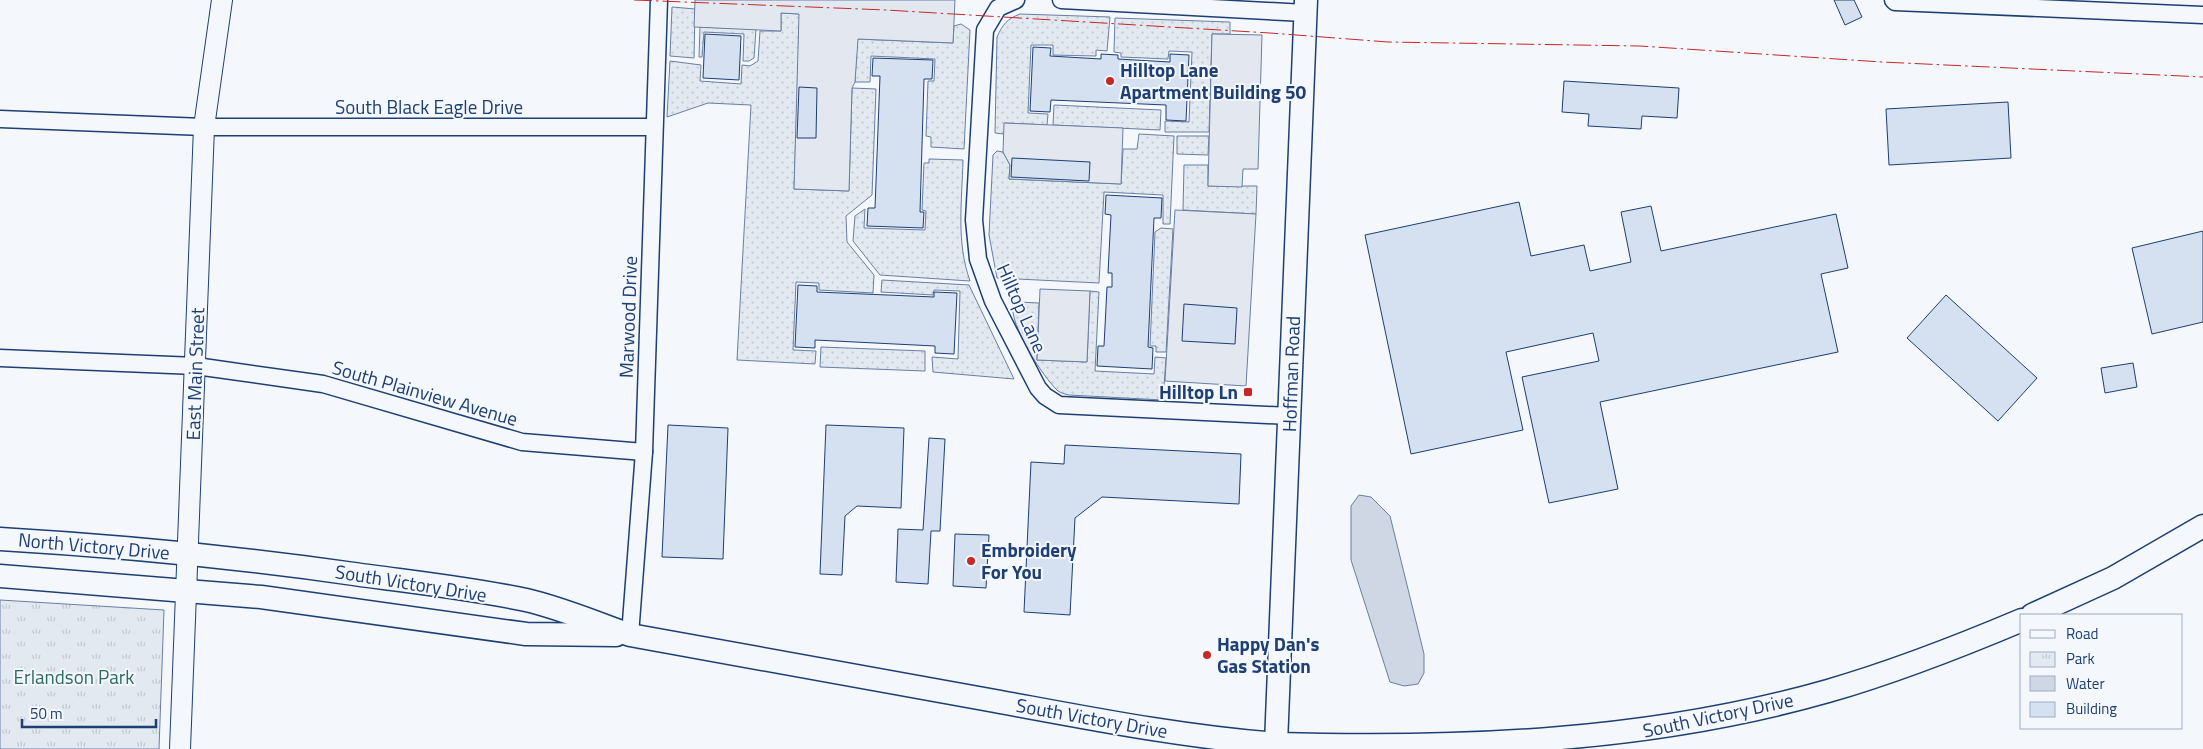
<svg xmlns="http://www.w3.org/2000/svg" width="2203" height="749" font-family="'Titillium Web',sans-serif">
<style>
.grass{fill:url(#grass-dots);stroke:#687fa3}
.park{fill:url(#park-tufts);stroke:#687fa3}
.parking{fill:#e3e8f0;stroke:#687fa3}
.water{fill:#cfd7e4;stroke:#687fa3}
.building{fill:#d5e0f0;stroke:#1d3f73}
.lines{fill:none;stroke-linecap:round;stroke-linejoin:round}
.minor-casing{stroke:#1d3f73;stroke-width:19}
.tertiary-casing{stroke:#1d3f73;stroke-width:22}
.secondary-casing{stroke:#1d3f73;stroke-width:25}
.minor{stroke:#f4f7fb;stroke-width:16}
.tertiary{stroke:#f4f7fb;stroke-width:20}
.secondary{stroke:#f4f7fb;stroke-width:22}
.power{stroke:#c62828;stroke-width:1;stroke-dasharray:18 4 2.5 4;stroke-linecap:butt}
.poi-dot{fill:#c62828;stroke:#f4f7fb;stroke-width:2}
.labels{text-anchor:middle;stroke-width:4;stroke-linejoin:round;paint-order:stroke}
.poi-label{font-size:19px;font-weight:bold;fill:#1d3f73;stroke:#f4f7fb;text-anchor:start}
.street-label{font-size:19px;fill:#1d3f73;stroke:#f4f7fb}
.park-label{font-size:19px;fill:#2c6c60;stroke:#f4f7fb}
</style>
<defs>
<pattern id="grass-dots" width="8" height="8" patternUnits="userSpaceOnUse" patternTransform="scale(1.25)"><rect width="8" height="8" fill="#e3e9f0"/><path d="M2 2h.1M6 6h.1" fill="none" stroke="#c2c9d1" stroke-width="1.8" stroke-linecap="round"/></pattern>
<pattern id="park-tufts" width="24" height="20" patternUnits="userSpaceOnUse" patternTransform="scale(1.25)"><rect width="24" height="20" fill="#e3e9f0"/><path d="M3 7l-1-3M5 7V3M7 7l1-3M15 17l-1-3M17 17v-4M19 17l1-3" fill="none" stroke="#c2c9d1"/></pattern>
</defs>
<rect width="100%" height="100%" fill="#f4f7fb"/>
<g class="grass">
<path d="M672,7l23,2 -1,49 -24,-2z"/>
<path d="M781,13l19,1 -6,175 55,2 3,-103 24,1 -4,106 -26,21 1,26 27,33 -1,18 -54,-3v-7l-23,-1 -3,68 23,1 -1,13 -78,-4 14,-255 -43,-2 -41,14 3,-56 31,4 -1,16 41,3 1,-19 8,1 8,-5 2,-30h21z"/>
<path d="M1020,14l90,3 -3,34 -11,-1v6l-43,-1v-10h-22l-3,68 20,1 -1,11 -42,-2 -1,11 -9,-1 2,-96c6,-13 10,-18 23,-23z"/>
<path d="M1115,18l115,4v12h-18l-3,98h-44v-11l24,1 3,-70 -23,-1 -1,8 -47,-2v-4l-7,-1z"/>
<path d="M961,24l9,6 -6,119 -33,-2v-10l-5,-1 2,-55h6l1,-22 -64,-3 -1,26h-15l2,-43 96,4 1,-17z"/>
<path d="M700,27l56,2 -2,29 -5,3h-6l1,-27 -40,-2 -2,25h-3z"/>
<path d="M1054,105l107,5 -1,20 -107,-5z"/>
<path d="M1139,134l35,2 -4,88h-7v-29l-59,-3 -5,91 -102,-5 -8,-43 4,-80 4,-4 6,1 7,13 -1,14 112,5 2,-35h14z"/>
<path d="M1177,136h32l-1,19 -31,-1z"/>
<path d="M929,159l34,1c-1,41 -7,82 7,121l-90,-6 -27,-34 2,-25 10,-7 -1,19 61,2 1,-19 -4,-1 2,-47h5z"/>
<path d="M1184,165h24v21h49l-1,28 -73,-4z"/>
<path d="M1161,228l12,1 -7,123h-10v-6h-6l5,-114z"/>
<path d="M882,280l87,5 45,94 -81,-7 -1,-15 26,2 2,-68 -26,-1 -1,5 -52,-3z"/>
<path d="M1090,291l9,1 -4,79 59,3 1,-17 11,1 -3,42 -94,-5c-4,-1 -8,-2 -11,-4 -15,-14 -49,-66 -45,-87l5,-2 21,1 -2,57 50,2z"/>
<path d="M821,347l104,4v20l-105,-4z"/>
</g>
<path class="park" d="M0,600l164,10 -5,139h-159z"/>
<g class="parking">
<path d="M695,0h260l-2,43 -95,-4 -3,43 -3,6 -3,103 -55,-2 5,-175 -18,-1v18l-87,-4z"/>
<path d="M1212,34l50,1 -4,134h-15l-1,18 -34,-1z"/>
<path d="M1004,123l119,5 -2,56 -112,-5 1,-14 -7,-13z"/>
<path d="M1175,210l81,4 -10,172 -81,-5z"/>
<path d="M1040,289l50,2 -3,71 -50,-2z"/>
</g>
<path class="water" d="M1359,495l12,2 19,19 34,138v19l-6,11 -14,2 -14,-4 -39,-122v-54z"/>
<g class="building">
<path d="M1834,0h20l8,17 -17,8z"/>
<path d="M705,34l36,2 -2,44 -36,-2z"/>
<path d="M1033,47l18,1 -1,8 51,3v-5l17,1v4l52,3v-8l19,1 -3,66 -20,-1v-15l-115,-5 -1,12 -20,-1z"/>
<path d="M873,58l60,2 -1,19h-8l-4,133h4l-1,16 -56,-2 1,-18h7l5,-132h-8z"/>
<path d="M1564,81l115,7 -2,30 -35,-2 -1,13 -53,-3 1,-12 -27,-2z"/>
<path d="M799,87l18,1 -1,50h-19z"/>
<path d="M2008,102l3,56 -122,7 -3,-56z"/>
<path d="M1012,158l78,4 -1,19 -78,-4z"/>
<path d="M1106,195l56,3 -1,20h-7l-6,129 5,1 -1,21 -55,-3 1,-20h6l3,-59h5v-14h-4l3,-58 -6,-1z"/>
<path d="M1519,202l12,54 53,-11 6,26 41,-9 -10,-50 30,-6 10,45 175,-37 12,54 -27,6 17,78 -238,50 18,87 -69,14 -27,-126 77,-16 -6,-28 -87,19 17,78 -112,24 -46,-219z"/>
<path d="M2203,231v91l-51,12 -20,-86z"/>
<path d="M798,285l19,1v6l117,5v-5l23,1 -3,61 -19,-1v-7l-120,-6v8l-20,-1z"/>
<path d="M1946,295l91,83 -39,43 -91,-83z"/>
<path d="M1184,304l53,4 -2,36 -53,-3z"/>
<path d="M2133,363l4,24 -32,6 -4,-25z"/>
<path d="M668,425l60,3 -5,131 -61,-2z"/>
<path d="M826,425l78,3 -3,80 -44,-2 -12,10 -3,59 -22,-1z"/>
<path d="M929,438l16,1 -5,92h-9l-3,53 -32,-2 2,-53 25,1z"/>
<path d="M1065,445l176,9 -2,50 -137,-7 -27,21 -5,97 -46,-3 7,-150 33,2z"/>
<path d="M955,534l34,1 -3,53 -33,-2z"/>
</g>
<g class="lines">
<defs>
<g id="minor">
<path d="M1016,0l-18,8 -13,22 -11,190 4,39 15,42 45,87 7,8 14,9 230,11"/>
<path d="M1061,0l244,13"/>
<path d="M1893,0l2,2 308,13"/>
<path d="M0,119l204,8h450"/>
<path d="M0,358l196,8 127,18 199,58 122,10"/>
<path d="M630,635l14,-183 15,-452"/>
</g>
<path id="tertiary" d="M180,749l24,-622 18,-127"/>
<g id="secondary">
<path d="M0,539c118,7 236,18 354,35 57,8 115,14 172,26 35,8 70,23 104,35 121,22 243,44 365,66 93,17 187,36 282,43 185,5 372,-2 551,-53 66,-19 130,-44 194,-71"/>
<path d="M0,576l261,21 265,37 90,1"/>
<path d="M2032,615l81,-37 90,-52"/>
<path d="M1276,744l30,-744"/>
</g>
</defs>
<use href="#minor" class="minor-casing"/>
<use href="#tertiary" class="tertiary-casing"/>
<use href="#secondary" class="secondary-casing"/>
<use href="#minor" class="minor"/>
<use href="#tertiary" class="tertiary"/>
<use href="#secondary" class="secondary"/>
<path class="power" d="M634,0l252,10 384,23 118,9 252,4 242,16 321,15"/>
</g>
<g class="poi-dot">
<circle cx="1110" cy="81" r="5"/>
<rect x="1243" y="387" width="10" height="10" rx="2.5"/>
<circle cx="971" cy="561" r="5"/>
<circle cx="1207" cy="655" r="5"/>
</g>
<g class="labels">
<g class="poi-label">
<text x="1120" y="77">Hilltop Lane<tspan x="1120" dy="22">Apartment Building 50</tspan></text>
<text x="1238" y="399" text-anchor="end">Hilltop Ln</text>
<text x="981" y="557">Embroidery<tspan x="981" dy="22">For You</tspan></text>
<text x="1217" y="651">Happy Dan's<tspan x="1217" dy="22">Gas Station</tspan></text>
</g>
<g class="street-label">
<text x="429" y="114">South Black Eagle Drive</text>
<text transform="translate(1022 308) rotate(66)" y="7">Hilltop Lane</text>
<text transform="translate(628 317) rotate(-88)" y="7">Marwood Drive</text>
<text transform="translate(195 374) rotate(-88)" y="7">East Main Street</text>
<text transform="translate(1291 374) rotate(-88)" y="7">Hoffman Road</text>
<text transform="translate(425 393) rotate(16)" y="7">South Plainview Avenue</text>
<text transform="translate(94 546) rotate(5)" y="7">North Victory Drive</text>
<text transform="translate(411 583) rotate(9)" y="7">South Victory Drive</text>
<text transform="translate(1718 715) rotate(-12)" y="7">South Victory Drive</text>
<text transform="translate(1092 718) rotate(10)" y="7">South Victory Drive</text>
</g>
<g class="park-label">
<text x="74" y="684">Erlandson Park</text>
</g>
</g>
<rect x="2020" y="614" width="162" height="115" fill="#f4f7fb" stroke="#9eadc5"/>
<rect x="2030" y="630" width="25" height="8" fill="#f4f7fb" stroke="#9eadc5"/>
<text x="2066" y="639" font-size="15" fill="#1d3f73">Road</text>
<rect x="2030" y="652" width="25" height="15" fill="url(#park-tufts)" stroke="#9eadc5"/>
<text x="2066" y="664" font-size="15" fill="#1d3f73">Park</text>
<rect x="2030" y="676" width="25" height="15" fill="#cfd7e4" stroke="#9eadc5"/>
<text x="2066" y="689" font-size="15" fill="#1d3f73">Water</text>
<rect x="2030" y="702" width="25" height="15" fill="#d5e0f0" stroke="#9eadc5"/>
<text x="2066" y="714" font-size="15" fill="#1d3f73">Building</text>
<path d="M22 719v8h134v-8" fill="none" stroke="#1d3f73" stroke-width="2.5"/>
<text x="30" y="719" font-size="15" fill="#1d3f73" stroke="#f4f7fb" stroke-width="4" paint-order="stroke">50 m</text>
</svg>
